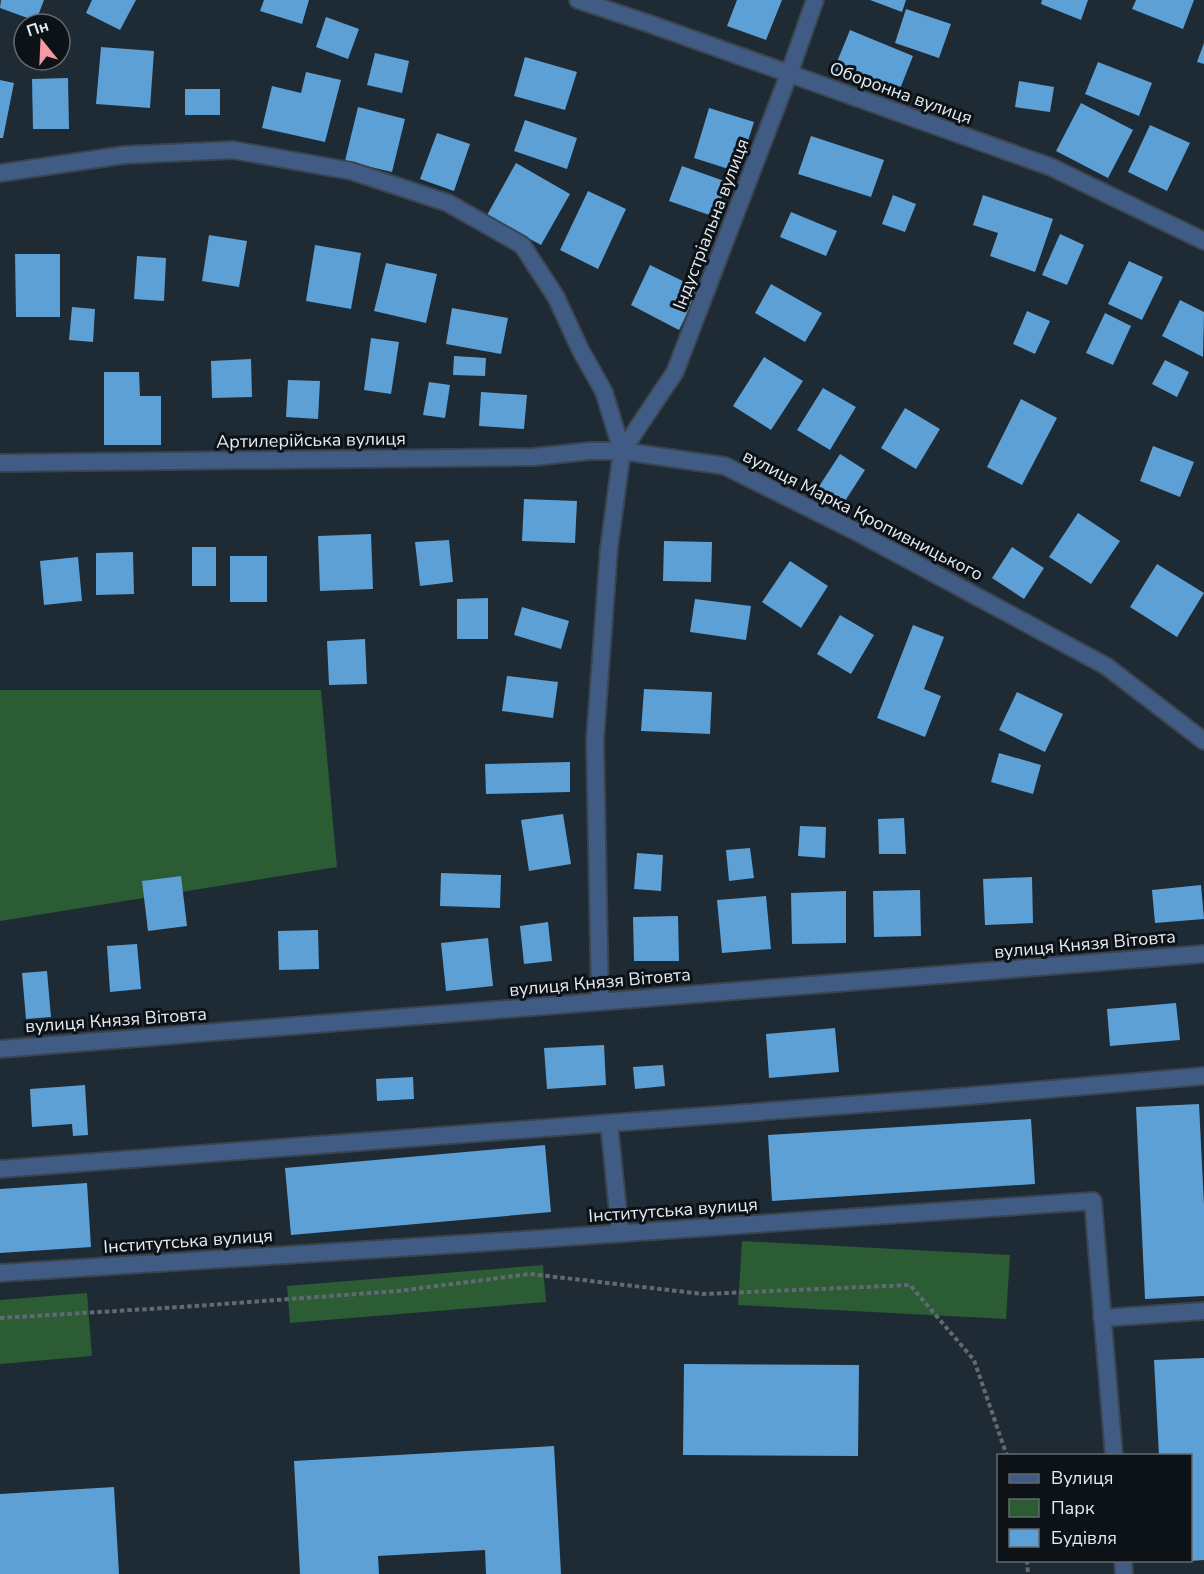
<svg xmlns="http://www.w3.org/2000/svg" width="1204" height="1574" font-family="'Nunito Sans',sans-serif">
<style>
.green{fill:#2b5c34}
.building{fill:#5da0d6}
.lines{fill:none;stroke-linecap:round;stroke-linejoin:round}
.service-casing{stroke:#3a454f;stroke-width:20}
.minor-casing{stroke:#3a454f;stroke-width:20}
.tertiary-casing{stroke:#3a454f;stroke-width:20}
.path{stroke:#606a73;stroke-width:4;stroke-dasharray:4.5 3;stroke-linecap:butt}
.service{stroke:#405b84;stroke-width:16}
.minor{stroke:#405b84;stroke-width:16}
.tertiary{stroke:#405b84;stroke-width:16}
.labels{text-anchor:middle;stroke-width:6;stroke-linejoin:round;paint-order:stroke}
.street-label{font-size:18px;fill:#e3ebf2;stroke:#0d1217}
</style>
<rect width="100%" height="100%" fill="#1e2a34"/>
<g class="green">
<path d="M0,690h321l16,177 -337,54z"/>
<path d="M742,1241l268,14 -4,64 -268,-14z"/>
<path d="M543,1265l3,37 -256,21 -3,-37z"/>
<path d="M87,1293l5,63 -92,8v-64z"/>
</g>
<g class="building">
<path d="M1,0h43l-8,21 -36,-13z"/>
<path d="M92,0h44l-16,30 -34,-17z"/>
<path d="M264,0h45l-7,24 -42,-13z"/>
<path d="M737,0h45l-16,40 -39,-14z"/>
<path d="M870,0h36l-4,12z"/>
<path d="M1042,0h46l-7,20 -40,-16z"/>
<path d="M1136,0h58l-11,29 -51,-20z"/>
<path d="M906,9l45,15 -12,34 -44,-15z"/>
<path d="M326,17l33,12 -11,30 -32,-12z"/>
<path d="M850,30l63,26 -17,43 -64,-25z"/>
<path d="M1204,43v21l-7,-2z"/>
<path d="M101,47l53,4 -4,57 -54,-4z"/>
<path d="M375,53l34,8 -7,32 -35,-8z"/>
<path d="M525,57l52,15 -12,38 -51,-14z"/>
<path d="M1098,62l54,21 -13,33 -54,-22z"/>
<path d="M306,72l35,8 -16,62 -63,-14 10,-42 29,7z"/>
<path d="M68,78l1,51h-36l-1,-50z"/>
<path d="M0,80l14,3 -11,55h-3z"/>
<path d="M1019,81l35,6 -4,25 -35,-5z"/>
<rect x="185" y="89" width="35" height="26"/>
<path d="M1081,103l52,27 -25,48 -52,-27z"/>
<path d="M358,107l47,12 -13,53 -47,-11z"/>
<path d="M709,108l45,14 -16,50 -44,-14z"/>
<path d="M525,120l52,18 -10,31 -53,-18z"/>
<path d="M1150,125l40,18 -23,48 -39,-19z"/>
<path d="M437,133l33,11 -16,47 -34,-12z"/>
<path d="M811,136l73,24 -13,37 -73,-23z"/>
<path d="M516,163l54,31 -29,51 -54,-30z"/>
<path d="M682,166l45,16 -12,35 -46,-16z"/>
<path d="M588,191l38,18 -28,60 -38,-19z"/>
<path d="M893,195l23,9 -11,28 -23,-8z"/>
<path d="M983,195l70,24 -18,53 -45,-16 8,-23 -25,-8z"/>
<path d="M791,212l46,19 -11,25 -46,-19z"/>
<path d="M1060,234l24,11 -17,40 -25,-10z"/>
<path d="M209,235l38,6 -8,46 -37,-6z"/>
<path d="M315,245l46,8 -10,56 -45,-8z"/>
<path d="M15,254h45v63h-44z"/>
<path d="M137,256l29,2 -2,43 -30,-2z"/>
<path d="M1129,261l34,16 -21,43 -34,-16z"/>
<path d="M386,263l51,11 -11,49 -52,-12z"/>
<path d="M650,265l49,24 -20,41 -48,-25z"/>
<path d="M771,284l51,29 -17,29 -50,-29z"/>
<path d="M1180,300l24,12 -1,45 -41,-21z"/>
<path d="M72,307l23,2 -2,33 -24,-2z"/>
<path d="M452,308l56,10 -7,36 -55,-10z"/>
<path d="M1027,311l23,10 -15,33 -22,-10z"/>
<path d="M1105,313l26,13 -18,39 -27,-12z"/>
<path d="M371,338l28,4 -8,52 -27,-4z"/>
<path d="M454,356l32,2 -1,18 -32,-1z"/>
<path d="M764,357l39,24 -32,49 -38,-24z"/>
<path d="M251,359l1,38 -40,1 -1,-37z"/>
<path d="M1165,360l24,12 -12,25 -25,-13z"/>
<path d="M104,372h35l1,24h21v49h-57z"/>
<path d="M288,380l32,1 -2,38 -32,-2z"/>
<path d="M429,382l21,3 -5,33 -22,-3z"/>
<path d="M823,388l33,19 -26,43 -33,-20z"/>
<path d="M481,392l46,3 -3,34 -45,-3z"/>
<path d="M1021,399l36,19 -35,67 -35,-18z"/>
<path d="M905,408l35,21 -24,40 -35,-21z"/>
<path d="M1153,446l41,16 -14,35 -40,-16z"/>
<path d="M840,454l25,16 -22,34 -25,-16z"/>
<path d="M524,499l53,2 -2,42 -53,-2z"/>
<path d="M1078,513l42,28 -29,43 -42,-27z"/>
<path d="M371,534l2,55 -53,2 -2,-55z"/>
<path d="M449,540l4,42 -33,4 -5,-44z"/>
<path d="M664,541l48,1 -1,40 -48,-1z"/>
<rect x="192" y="547" width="24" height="39"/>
<path d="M1012,547l32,21 -20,31 -32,-21z"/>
<path d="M133,552l1,42 -38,1v-42z"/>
<rect x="230" y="556" width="37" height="46"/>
<path d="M78,557l4,44 -38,4 -4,-44z"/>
<path d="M790,561l38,25 -27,42 -39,-26z"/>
<path d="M1157,564l47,29 -27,44 -47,-30z"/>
<path d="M488,598v41h-31v-40z"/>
<path d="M695,599l56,7 -5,34 -56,-8z"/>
<path d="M522,607l47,14 -8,28 -47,-14z"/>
<path d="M840,615l34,20 -23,39 -34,-20z"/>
<path d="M913,625l31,12 -20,52 17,7 -16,41 -48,-19z"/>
<path d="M365,639l2,45 -38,1 -2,-44z"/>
<path d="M507,676l51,6 -5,36 -51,-7z"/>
<path d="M644,689l68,3 -2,42 -69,-3z"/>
<path d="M1017,692l46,22 -18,38 -46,-22z"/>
<path d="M999,753l42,12 -8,29 -42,-12z"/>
<path d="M570,762v30l-84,2 -1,-30z"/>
<path d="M563,814l8,50 -42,7 -8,-51z"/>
<path d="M904,818l2,36h-27l-1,-35z"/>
<path d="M800,826l26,1 -1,31 -27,-2z"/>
<path d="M750,848l4,30 -25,3 -3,-31z"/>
<path d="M637,853l26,2 -2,36 -27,-2z"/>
<path d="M441,873l60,2 -1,33 -60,-2z"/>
<path d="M181,876l6,50 -39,5 -6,-50z"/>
<path d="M1032,877l1,46 -48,2 -2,-46z"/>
<path d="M1201,885l3,34 -49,4 -3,-33z"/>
<path d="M920,890l1,46 -47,1 -1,-46z"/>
<path d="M846,891v52l-54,1 -1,-51z"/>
<path d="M766,896l5,53 -49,4 -5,-53z"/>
<path d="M678,916l1,45h-45l-1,-44z"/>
<path d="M548,922l4,39 -28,3 -4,-38z"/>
<path d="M318,930l1,39 -40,1 -1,-39z"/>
<path d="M488,938l5,48 -47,5 -5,-48z"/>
<path d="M137,944l4,45 -31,3 -3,-46z"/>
<path d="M47,971l4,46 -25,2 -4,-46z"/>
<path d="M1176,1003l4,37 -70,6 -3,-37z"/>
<path d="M835,1028l4,44 -70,6 -3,-44z"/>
<path d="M604,1045l2,40 -59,4 -3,-41z"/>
<path d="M663,1065l2,21 -30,3 -2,-22z"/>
<path d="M413,1077l1,22 -37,2 -1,-22z"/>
<path d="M85,1085l3,50 -15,1 -1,-12 -40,3 -2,-38z"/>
<path d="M1199,1104l5,101v91l-59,3 -9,-192z"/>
<path d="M1031,1119l4,65 -263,17 -4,-66z"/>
<path d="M545,1145l6,67 -260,23 -6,-67z"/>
<path d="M87,1183l4,64 -91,6v-64z"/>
<path d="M1204,1358v202l-14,1v-105h-31l-5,-96z"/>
<path d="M684,1364l175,1 -1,91 -175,-1z"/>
<path d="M554,1446l7,128h-75l-1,-24 -107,6 1,18h-79l-6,-113z"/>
<path d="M114,1487l5,87h-119v-80z"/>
</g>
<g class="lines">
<defs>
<g id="service">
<path d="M609,1123l11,109"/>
<path d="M0,1169l969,-73 235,-20"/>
<path d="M1102,1318l102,-7"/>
</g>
<g id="minor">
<path d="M578,0l72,24 401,143 153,74"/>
<path d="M0,173l124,-18 109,-5 118,21 97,32 74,42 34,52 24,52 24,43 18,59 103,15 130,65 251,135 98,75"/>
<path d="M0,463l533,-6 57,-6h32"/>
<path d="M600,1001l-5,-261 14,-192 13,-97 53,-79 114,-298 26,-74"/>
<path d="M0,1273l492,-31 601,-41 21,255"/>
<path d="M1123,1560l1,14"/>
</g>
<path id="tertiary" d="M0,1049l1204,-95"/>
</defs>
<use href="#service" class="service-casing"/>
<use href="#minor" class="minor-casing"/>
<use href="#tertiary" class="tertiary-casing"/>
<g class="path">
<path d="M0,1318l182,-11 216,-16 132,-17 173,20 207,-9 64,75 33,96"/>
<path d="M1027,1560l1,14"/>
</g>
<use href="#service" class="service"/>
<use href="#minor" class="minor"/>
<use href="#tertiary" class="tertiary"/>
</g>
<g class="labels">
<g class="street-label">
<text transform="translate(901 93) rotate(20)" y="6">Оборонна вулиця</text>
<text transform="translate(711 224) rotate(-69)" y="6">Індустріальна вулиця</text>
<text transform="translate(311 440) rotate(-1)" y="6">Артилерійська вулиця</text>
<text transform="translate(863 515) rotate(27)" y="6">вулиця Марка Кропивницького</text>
<text transform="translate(1085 944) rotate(-5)" y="6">вулиця Князя Вітовта</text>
<text transform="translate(600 982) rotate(-5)" y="6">вулиця Князя Вітовта</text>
<text transform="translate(116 1020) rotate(-4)" y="6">вулиця Князя Вітовта</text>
<text transform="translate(673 1210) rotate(-4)" y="6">Інститутська вулиця</text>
<text transform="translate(188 1241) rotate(-4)" y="6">Інститутська вулиця</text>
</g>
</g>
<rect x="997" y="1454" width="195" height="108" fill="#0d1217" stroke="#63696f" stroke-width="1.5"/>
<rect x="1009" y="1474" width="30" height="9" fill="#405b84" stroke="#63696f" stroke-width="1.5"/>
<text x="1051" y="1484" font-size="18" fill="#e3ebf2">Вулиця</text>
<rect x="1009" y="1499" width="30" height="18" fill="#2b5c34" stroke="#63696f" stroke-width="1.5"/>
<text x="1051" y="1514" font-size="18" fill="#e3ebf2">Парк</text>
<rect x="1009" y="1529" width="30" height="18" fill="#5da0d6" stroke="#63696f" stroke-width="1.5"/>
<text x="1051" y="1544" font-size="18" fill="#e3ebf2">Будівля</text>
<g transform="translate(42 42) rotate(342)"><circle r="28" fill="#0d1217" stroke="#63696f" stroke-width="1.5"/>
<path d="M0-4.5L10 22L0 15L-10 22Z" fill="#f49aa3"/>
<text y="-9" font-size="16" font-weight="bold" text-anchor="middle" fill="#e3ebf2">Пн</text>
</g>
</svg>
